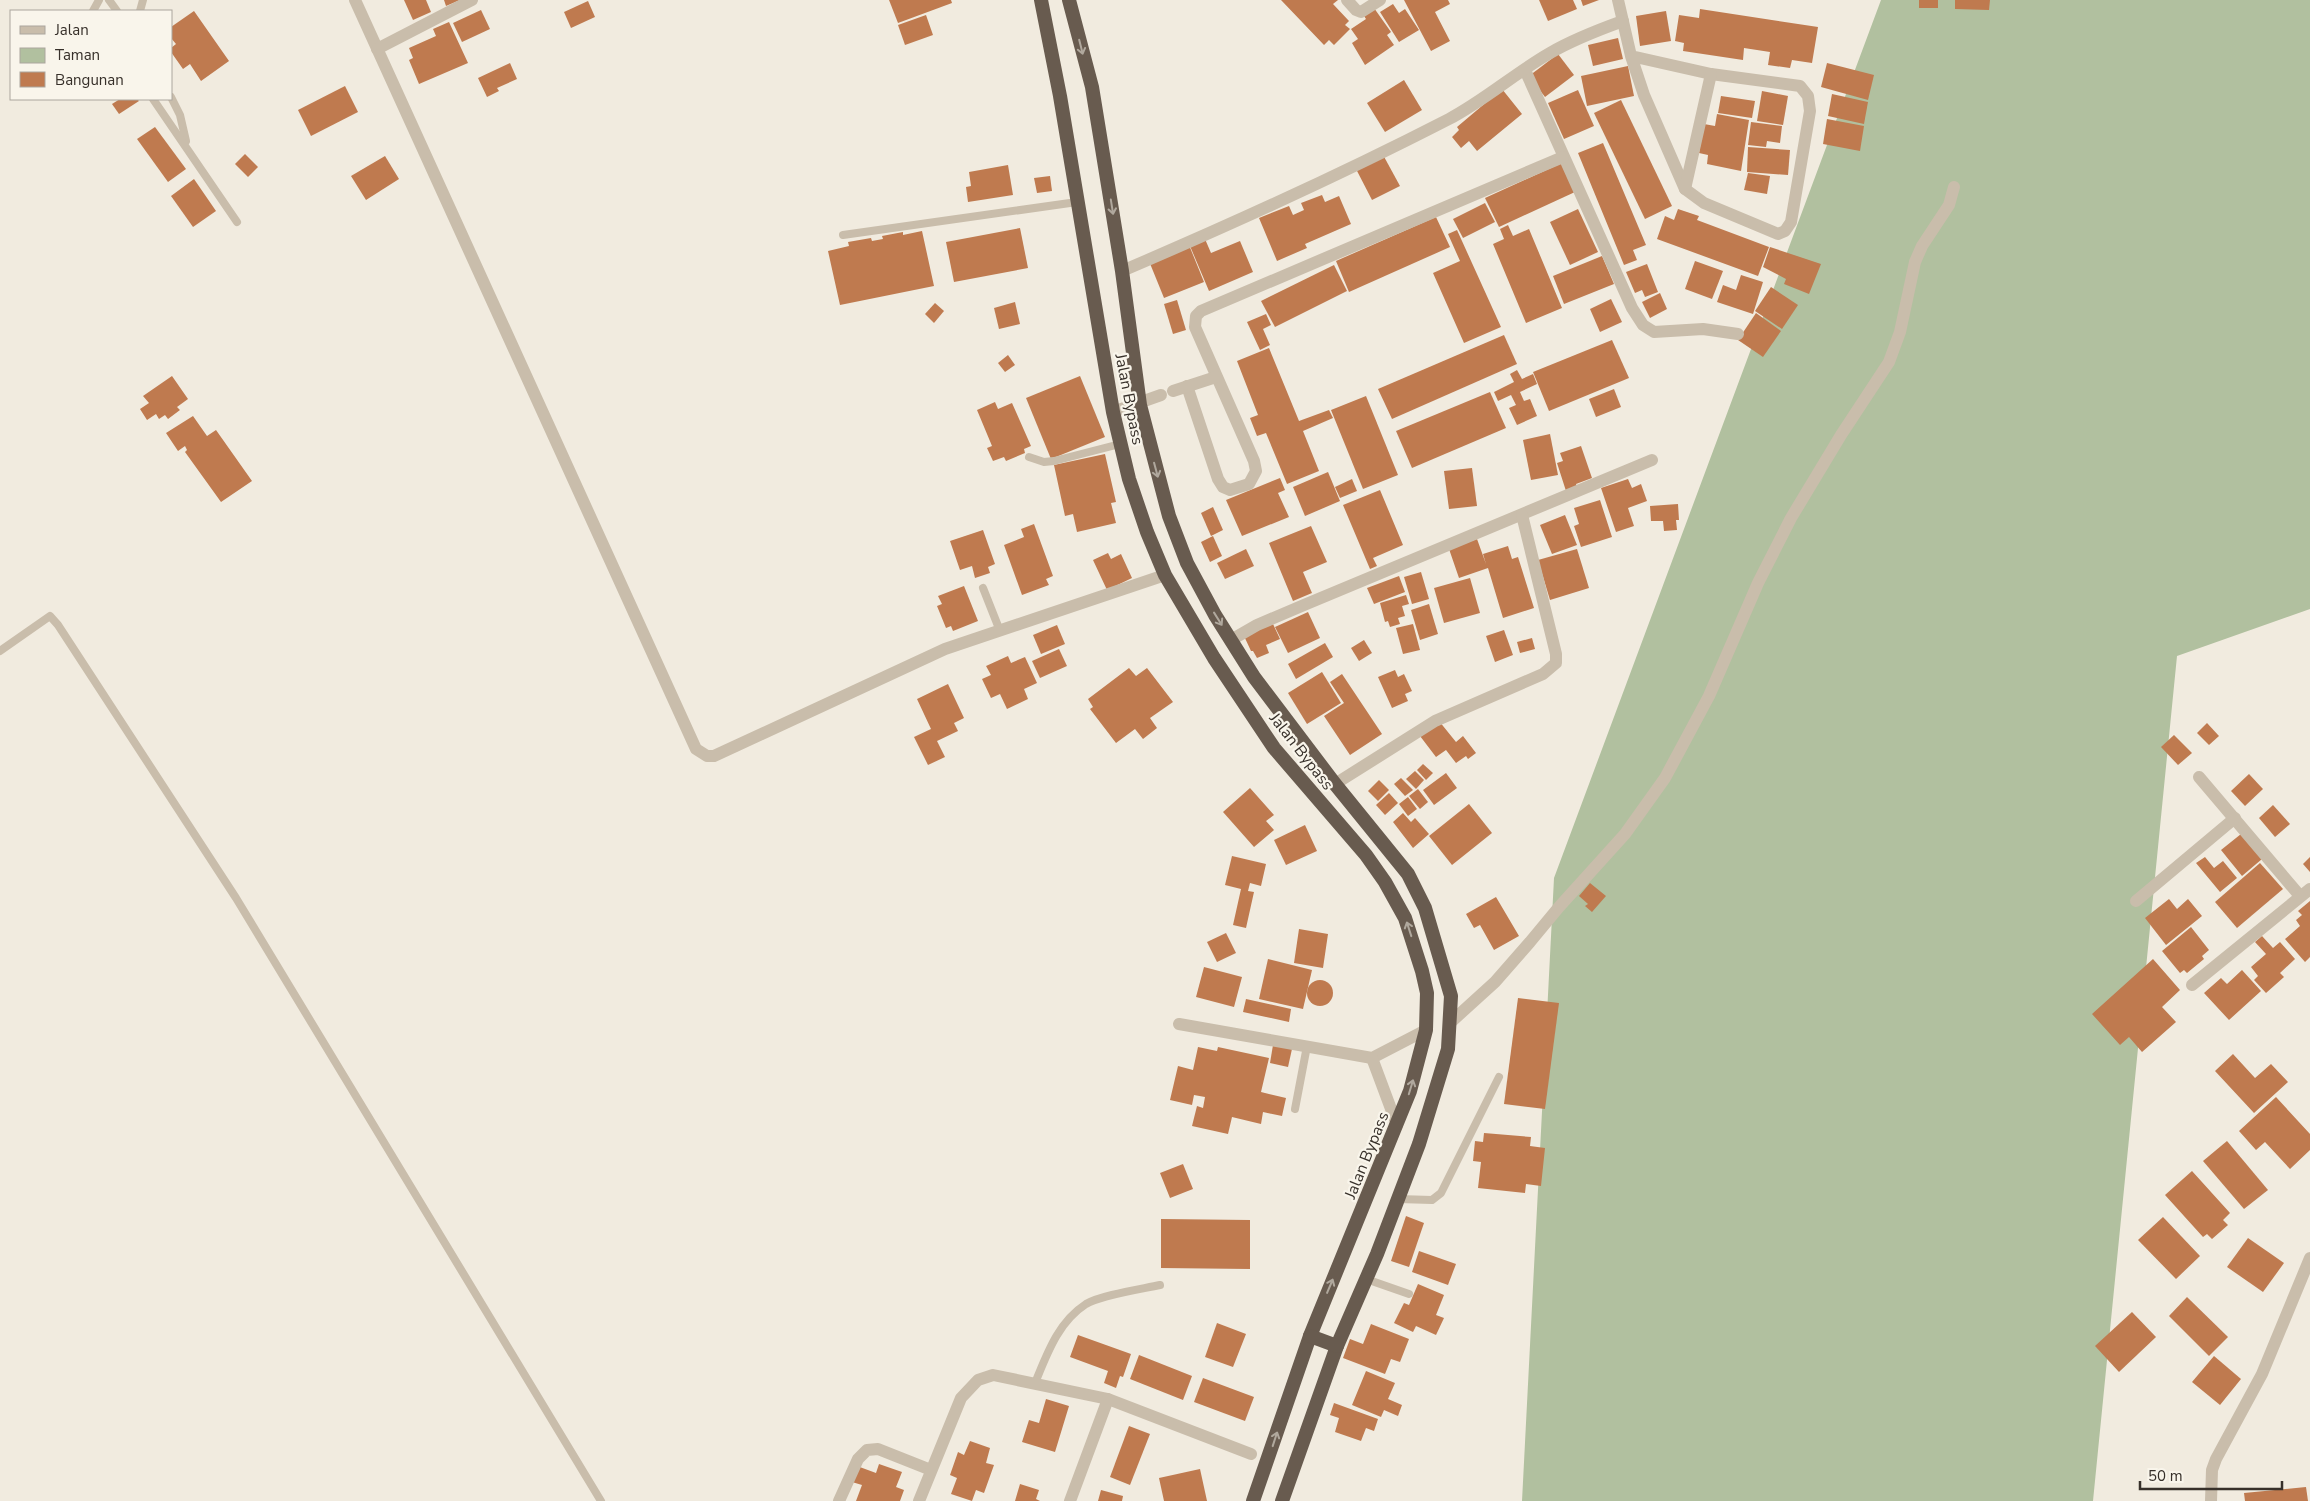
<svg xmlns="http://www.w3.org/2000/svg" width="2310" height="1501" font-family="'Nunito Sans',sans-serif">
<style>
.green{fill:#b1c09f}
.building{fill:#bf7a4f}
.lines{fill:none;stroke-linecap:round;stroke-linejoin:round}
.service{stroke:#c9bdab;stroke-width:8}
.minor{stroke:#c9bdab;stroke-width:12}
.tertiary{stroke:#c9bdab;stroke-width:12}
.trunk{stroke:#685b4f;stroke-width:14}
.oneway{stroke:#b0a89d}
.labels{text-anchor:middle;stroke-width:4.5;stroke-linejoin:round;paint-order:stroke}
.street-label{font-size:16px;fill:#37302a;stroke:#f9f5eb}
</style>
<rect width="100%" height="100%" fill="#f1ebdf"/>
<path class="green" d="M1881,0h429v609l-133,47 -84,845h-571l32,-623z"/>
<g class="building">
<path d="M404,0h22l5,12 -18,8z"/>
<path d="M444,0h16l-14,6z"/>
<path d="M889,0h62l1,3 -54,20z"/>
<path d="M1281,0h57l-5,4 16,17 -4,4 5,4 -16,16 -5,-5 -5,5z"/>
<path d="M1404,0h44l2,4 -15,8 15,29 -19,10z"/>
<path d="M1539,0h34l4,9 -29,12z"/>
<path d="M1581,0h18l-16,6z"/>
<rect x="1919" y="0" width="19" height="8"/>
<path d="M1955,0h35l-1,10 -34,-1z"/>
<path d="M588,1l7,16 -24,11 -7,-16z"/>
<path d="M1393,4l6,9 6,-4 14,21 -20,12 -19,-30z"/>
<path d="M1374,8l17,24 -4,3 7,10 -29,20 -13,-22 6,-4 -7,-10 15,-10 -2,-3z"/>
<path d="M1700,9l118,18 -6,36 -20,-3 -2,8 -22,-3 2,-13 -26,-4 -1,12 -60,-9 1,-8 -9,-2 4,-26 20,3z"/>
<path d="M481,10l9,19 -28,13 -9,-19z"/>
<path d="M194,11l35,50 -28,20 -11,-17 -7,5 -12,-17v-4l5,-4 -5,-6v-11z"/>
<path d="M1666,11l5,30 -31,5 -4,-30z"/>
<path d="M926,15l7,20 -28,10 -7,-20z"/>
<path d="M449,22l19,41 -49,21 -10,-24 4,-2 -4,-10 27,-12 -3,-7z"/>
<path d="M1618,38l5,21 -30,7 -5,-21z"/>
<path d="M1558,54l16,21 -29,22 -16,-21z"/>
<path d="M510,63l7,16 -20,9 2,3 -12,6 -9,-19z"/>
<path d="M1827,63l47,12 -6,25 -47,-13z"/>
<path d="M1628,66l6,30 -47,10 -6,-30z"/>
<path d="M1404,80l18,30 -37,22 -18,-29z"/>
<path d="M345,86l13,26 -47,24 -13,-26z"/>
<path d="M1502,89l20,25 -45,37 -8,-10 -8,7 -9,-11 7,-7 -2,-3z"/>
<path d="M1578,90l16,36 -30,13 -16,-36z"/>
<path d="M1762,91l26,5 -5,29 -26,-4z"/>
<path d="M1832,94l36,8 -4,22 -36,-8z"/>
<path d="M1721,96l34,5 -3,17 -34,-5z"/>
<path d="M120,99h17l2,2 -20,13 -7,-10z"/>
<path d="M1621,100l51,106 -27,13 -51,-106z"/>
<path d="M1717,114l32,6 -8,51 -34,-7 1,-9 -9,-2 5,-29 11,2z"/>
<path d="M1827,119l37,7 -4,25 -37,-7z"/>
<path d="M1751,122l31,4 -2,17 -13,-2 -1,6 -18,-2z"/>
<path d="M155,127l31,42 -18,13 -31,-43z"/>
<path d="M1603,143l43,102 -13,5 4,10 -13,5 -46,-112z"/>
<path d="M1748,147l42,3 -2,25 -41,-3z"/>
<path d="M1382,153l18,33 -28,14 -17,-33z"/>
<path d="M245,154l13,13 -10,10 -13,-13z"/>
<path d="M385,156l14,23 -33,21 -15,-24z"/>
<path d="M1562,163l13,29 -76,35 -14,-29z"/>
<path d="M1008,165l5,30 -45,7 -2,-15 5,-1 -2,-14z"/>
<path d="M1748,173l22,3 -3,18 -23,-4z"/>
<path d="M1050,176l2,15 -15,2 -3,-15z"/>
<path d="M194,179l22,32 -23,16 -22,-31z"/>
<path d="M1322,195l3,7 14,-6 12,28 -46,20 2,4 -30,13 -18,-43 30,-12 4,9 11,-5 -3,-7z"/>
<path d="M1485,203l10,19 -32,16 -10,-19z"/>
<path d="M1578,209l20,43 -28,13 -20,-43z"/>
<path d="M1678,209l21,7 -2,4 72,27 -11,29 -101,-37 8,-23 9,4z"/>
<path d="M1436,217l14,30 -101,45 -13,-31z"/>
<path d="M1508,225l5,11 16,-7 33,79 -36,15 -33,-79 11,-5 -4,-10z"/>
<path d="M1020,228l8,40 -74,14 -8,-40z"/>
<path d="M1457,230l44,97 -37,16 -31,-70 27,-12 -12,-27z"/>
<path d="M922,231l12,55 -94,19 -12,-54 21,-5 -1,-4 23,-4 1,3 11,-2 -1,-3 21,-4v3z"/>
<path d="M1205,239l6,14 29,-12 13,31 -44,19 -19,-45z"/>
<path d="M1189,245l15,37 -40,16 -15,-37z"/>
<path d="M1770,247l51,17 -12,30 -25,-10 2,-5 -23,-12z"/>
<path d="M1602,256l12,28 -50,20 -11,-28z"/>
<path d="M1695,261l28,10 -11,28 -27,-10z"/>
<path d="M1647,264l11,28 -13,5 -3,-7 -7,3 -9,-21z"/>
<path d="M1334,265l13,26 -72,36 -14,-26z"/>
<path d="M1741,275l22,7 -10,32 -36,-12 6,-17 13,5z"/>
<path d="M1771,287l27,18 -16,24 -27,-18z"/>
<path d="M1660,293l7,16 -17,9 -8,-16z"/>
<path d="M1611,299l11,23 -22,10 -10,-23z"/>
<path d="M1177,300l9,30 -13,4 -9,-30z"/>
<path d="M1015,302l5,22 -21,5 -5,-21z"/>
<path d="M935,303l9,8 -10,12 -9,-9z"/>
<path d="M1756,313l25,18 -18,26 -25,-17z"/>
<path d="M1266,314l5,11 -8,4 7,16 -10,5 -13,-28z"/>
<path d="M1504,335l13,29 -125,55 -14,-30z"/>
<path d="M1612,340l17,38 -80,33 -16,-39z"/>
<path d="M1269,348l30,73 30,-11 4,8 -30,13 16,40 -32,13 -21,-51 -9,3 -7,-18 8,-3 -21,-54z"/>
<path d="M1008,355l7,10 -10,7 -7,-9z"/>
<path d="M1517,370l5,9 11,-5 4,10 -17,8 4,9 6,-2 7,17 -20,9 -8,-17 7,-3 -5,-10 -13,6 -4,-9 20,-10 -4,-8z"/>
<path d="M172,376l16,23 -11,8 3,3 -12,9 -3,-4 -6,4 -3,-5 -9,6 -7,-11 9,-6 -6,-7z"/>
<path d="M1080,376l25,61 -54,22 -25,-61z"/>
<path d="M1614,389l7,18 -25,10 -7,-18z"/>
<path d="M1490,392l16,36 -94,40 -16,-37z"/>
<path d="M1366,396l32,79 -35,14 -32,-79z"/>
<path d="M995,402l3,7 14,-6 19,43 -7,3 1,4 -19,8 -2,-4 -11,4 -6,-13 5,-2 -15,-36z"/>
<path d="M193,416l14,20 9,-6 36,51 -31,21 -36,-50 2,-2 -2,-4 -7,5 -12,-18z"/>
<path d="M1550,434l8,41 -27,5 -8,-40z"/>
<path d="M1581,446l11,32 -16,6 1,3 -11,4 -9,-28 6,-2 -3,-8z"/>
<path d="M1105,454l11,48 -5,1 5,20 -39,9 -4,-18 -8,2 -11,-51z"/>
<path d="M1472,468l5,38 -28,3 -5,-38z"/>
<path d="M1328,472l12,29 -35,15 -12,-29z"/>
<path d="M1280,478l5,12 -7,3 11,24 -47,19 -16,-36z"/>
<path d="M1352,479l5,12 -17,7 -5,-11z"/>
<path d="M1628,479l4,9 9,-4 6,17 -19,7 6,18 -18,6 -15,-44z"/>
<path d="M1380,490l23,55 -30,13 4,8 -7,3 -27,-64z"/>
<path d="M1600,500l12,37 -31,10 -7,-21 5,-2 -5,-16z"/>
<path d="M1678,504l1,16h-3l1,10 -13,1 -1,-10h-12l-1,-15z"/>
<path d="M1213,507l10,23 -12,6 -10,-23z"/>
<path d="M1565,515l12,30 -25,9 -12,-29z"/>
<path d="M1034,524l19,52 -7,3 3,6 -27,10 -18,-50 20,-8 -3,-8z"/>
<path d="M1311,526l16,36 -24,10 9,21 -19,8 -24,-58z"/>
<path d="M983,530l12,34 -7,3 2,6 -15,5 -3,-12 -12,4 -10,-29z"/>
<path d="M1213,536l9,20 -12,6 -9,-20z"/>
<path d="M1477,539l9,25 -3,-10 25,-8 4,13 6,-2 16,51 -31,10 -15,-50 -29,10 -10,-29z"/>
<path d="M1246,549l8,17 -29,13 -8,-16z"/>
<path d="M1577,549l12,39 -39,12 -12,-40z"/>
<path d="M1108,553l3,6 10,-5 11,24 -25,12 -14,-30z"/>
<path d="M1421,572l8,27 -17,5 -8,-27z"/>
<path d="M1399,576l6,16 -31,12 -7,-16z"/>
<path d="M1470,578l10,35 -36,10 -10,-35z"/>
<path d="M964,586l14,35 -25,10 -2,-5 -5,2 -9,-22 5,-2 -4,-8z"/>
<path d="M1406,595l3,9 -7,2 3,10 -7,2 2,6 -10,3 -2,-6 -3,1 -5,-19z"/>
<path d="M1429,604l9,30 -18,6 -9,-30z"/>
<path d="M1308,612l12,26 -32,15 -13,-26z"/>
<path d="M1273,624l7,15 -14,6 3,8 -12,5 -4,-7h-2l-7,-15z"/>
<path d="M1413,624l7,26 -17,4 -7,-26z"/>
<path d="M1057,625l8,19 -24,10 -8,-19z"/>
<path d="M1504,630l9,25 -18,7 -9,-26z"/>
<path d="M1532,638l3,11 -15,4 -3,-11z"/>
<path d="M1364,640l8,13 -13,8 -8,-13z"/>
<path d="M1325,643l8,14 -37,22 -8,-15z"/>
<path d="M1059,649l8,17 -27,12 -8,-17z"/>
<path d="M1008,656l3,7 14,-6 12,26 -13,6 4,10 -21,10 -7,-15 -9,4 -9,-19 9,-4 -5,-9z"/>
<path d="M1129,668l7,8 11,-8 26,34 -23,16 7,10 -14,11 -8,-10 -19,14 -26,-34 3,-2 -5,-8z"/>
<path d="M1395,670l3,7 6,-3 8,17 -7,3 3,7 -16,7 -14,-31z"/>
<path d="M1322,672l19,31 -34,21 -19,-31z"/>
<path d="M1342,674l40,60 -32,21 -26,-39 20,-13 -14,-21z"/>
<path d="M948,684l16,34 -10,5 4,8 -21,10 8,16 -17,8 -14,-28 17,-8 -14,-30z"/>
<path d="M1439,721l17,21 7,-6 13,17 -8,6 -2,-3 -10,7 -10,-13 -10,7 -16,-21z"/>
<path d="M2207,723l12,13 -10,9 -12,-12z"/>
<path d="M2174,735l18,18 -14,12 -17,-18z"/>
<path d="M1423,764l10,9 -7,7 -9,-10z"/>
<path d="M1415,771l9,9 -8,9 -10,-10z"/>
<path d="M1446,773l11,15 -23,17 -11,-15z"/>
<path d="M2249,774l14,15 -18,17 -14,-15z"/>
<path d="M1401,778l12,12 -8,6 -11,-12z"/>
<path d="M1379,780l10,10 -11,11 -10,-10z"/>
<path d="M1250,788l24,27 -8,6 8,9 -20,17 -31,-35z"/>
<path d="M1418,789l10,13 -8,7 -11,-13z"/>
<path d="M1389,793l9,10 -13,12 -9,-10z"/>
<path d="M1408,797l9,12 -9,7 -9,-12z"/>
<path d="M1469,804l23,29 -40,32 -23,-29z"/>
<path d="M2273,805l17,19 -15,13 -16,-19z"/>
<path d="M1403,813l8,9 4,-4 14,16 -16,14 -20,-26z"/>
<path d="M1305,825l12,26 -31,14 -12,-25z"/>
<path d="M2241,834l21,25 -20,17 -21,-26z"/>
<path d="M1232,856l34,8 -5,22 -11,-3 -2,8 6,1 -8,36 -13,-3 8,-36 -16,-4z"/>
<path d="M2205,857l9,11 9,-7 14,17 -17,14 -24,-29z"/>
<path d="M2310,857v15l-7,-8z"/>
<path d="M2260,863l23,26 -46,39 -22,-26z"/>
<path d="M1590,883l16,13 -14,16 -7,-6 3,-2 -9,-8z"/>
<path d="M1496,897l23,39 -25,14 -14,-25 -6,3 -8,-14z"/>
<path d="M2169,899l8,10 11,-10 14,17 -36,29 -21,-27z"/>
<path d="M2310,901v56l-5,5 -20,-23 15,-13 -4,-6 6,-5 -4,-4z"/>
<path d="M2191,927l18,23 -7,6 2,3 -17,14 -3,-3 -4,3 -18,-22z"/>
<path d="M1299,929l29,5 -5,34 -29,-5z"/>
<path d="M1226,933l10,20 -19,9 -10,-20z"/>
<path d="M2262,936l11,12 7,-6 15,17 -15,14 4,4 -18,16 -12,-13 4,-4 -7,-9 15,-13 -11,-12z"/>
<path d="M1268,959l44,11 -9,39 -44,-10z"/>
<path d="M2153,959l27,31 -18,17 14,15 -34,30 -13,-15 -9,8 -28,-31z"/>
<path d="M1204,967l38,10 -8,30 -38,-10z"/>
<path d="M2242,970l19,21 -32,29 -25,-27 17,-15 6,6z"/>
<circle cx="1320" cy="993" r="13"/>
<path d="M1518,998l41,5 -14,106 -41,-5z"/>
<path d="M1246,999l45,10 -2,13 -46,-10z"/>
<path d="M1273,1045l19,4 -4,18 -18,-4z"/>
<path d="M1198,1047l19,4 1,-4 51,11 -8,34 25,6 -4,18 -19,-4 -2,12 -29,-7 -4,17 -36,-8 5,-20 6,2 2,-11 -11,-2 -2,10 -22,-5 8,-34 15,4z"/>
<path d="M2233,1054l22,24 16,-14 17,18 -34,31 -39,-42z"/>
<path d="M2276,1097l34,37v16l-20,19 -25,-27 -9,8 -17,-19z"/>
<path d="M1484,1133l47,4 -1,9 15,2 -4,38 -15,-2 -1,9 -47,-5 3,-26 -8,-1 2,-20 8,1z"/>
<path d="M2227,1141l41,49 -24,19 -41,-48z"/>
<path d="M1183,1164l10,25 -23,9 -10,-25z"/>
<path d="M2192,1171l38,42 -7,7 5,5 -16,14 -5,-5 -4,3 -38,-42z"/>
<path d="M1406,1216l18,7 -15,44 -18,-6z"/>
<path d="M2163,1217l37,39 -24,23 -38,-39z"/>
<path d="M1161,1219l89,1v49l-89,-1z"/>
<path d="M2248,1238l36,25 -21,29 -36,-25z"/>
<path d="M1419,1251l37,13 -8,21 -36,-13z"/>
<path d="M1418,1284l26,11 -8,20 8,3 -8,17 -20,-9 -3,6 -19,-9 10,-20 5,2z"/>
<path d="M2187,1297l41,40 -19,19 -40,-40z"/>
<path d="M2132,1312l24,25 -37,35 -24,-26z"/>
<path d="M1217,1323l29,11 -13,33 -28,-10z"/>
<path d="M1371,1324l38,15 -9,23 -9,-3 -6,15 -42,-16 7,-19 13,5z"/>
<path d="M1078,1335l53,19 -8,23 -3,-1 -4,12 -12,-5 4,-12 -38,-14z"/>
<path d="M1139,1355l53,21 -9,24 -53,-21z"/>
<path d="M2214,1356l27,23 -21,26 -28,-23z"/>
<path d="M1366,1371l29,12 -7,16 14,6 -4,11 -14,-6 -3,7 -29,-12z"/>
<path d="M1203,1378l51,19 -9,24 -51,-19z"/>
<path d="M1046,1399l23,7 -14,46 -33,-10 7,-22 10,3z"/>
<path d="M1334,1403l44,16 -4,12 -8,-3 -5,13 -26,-9 4,-14 -9,-3z"/>
<path d="M1129,1426l21,8 -20,51 -20,-8z"/>
<path d="M970,1441l20,7 -4,15 8,2 -10,28 -8,-3 -4,11 -21,-7 6,-16 -7,-3 8,-23 6,3z"/>
<path d="M879,1464l23,8 -6,15 8,3 -4,11h-44l6,-16 -10,-3 5,-16 19,7z"/>
<path d="M1200,1469l7,32h-43l-5,-23z"/>
<path d="M1020,1484l19,6 -3,9 4,2h-25z"/>
<path d="M2306,1487l2,14h-63l-1,-8z"/>
<path d="M1101,1490l22,6 -1,5h-24z"/>
</g>
<g class="lines">
<g class="service">
<path d="M109,0l8,11"/>
<path d="M93,11l6,-11"/>
<path d="M140,11l3,-11"/>
<path d="M171,97l9,18 6,26"/>
<path d="M153,99l84,123"/>
<path d="M843,235l234,-33"/>
<path d="M1029,457l15,5 10,-1 66,-17"/>
<path d="M983,588l17,43"/>
<path d="M0,651l50,-35 8,9 178,273 365,603"/>
<path d="M1295,1109l12,-63"/>
<path d="M1398,1199l34,1 9,-7 58,-116"/>
<path d="M1366,1279l43,15"/>
<path d="M1035,1383c12,-29 23,-61 51,-79 15,-9 56,-15 74,-19"/>
</g>
<g class="minor">
<path d="M355,0l341,749 11,7h7l231,-107 220,-74"/>
<path d="M1347,0l9,10 5,2 19,-12"/>
<path d="M1618,0l13,56 13,39 41,94 19,14 74,31 7,-3 6,-9 19,-111 -2,-15 -8,-10 -89,-12 -80,-18"/>
<path d="M377,49l95,-49"/>
<path d="M1525,70l107,238 11,17 11,7 49,-3 35,5"/>
<path d="M1685,189l26,-115"/>
<path d="M1122,271c110,-47 220,-97 327,-152 36,-19 66,-46 101,-66 24,-14 48,-23 73,-32"/>
<path d="M1187,386l31,93 5,8 7,3 19,-6 7,-13 -2,-10 -59,-134 1,-11 5,-5 362,-154"/>
<path d="M1173,391l43,-14"/>
<path d="M1113,412l48,-17"/>
<path d="M1231,640l26,-15 47,-20 348,-145"/>
<path d="M2199,777l101,119"/>
<path d="M1335,784l100,-63 108,-47 13,-11v-9l-34,-139"/>
<path d="M2136,901l99,-83"/>
<path d="M2192,985l118,-96"/>
<path d="M1451,1022l44,-40 35,-40 29,-35 66,-73 40,-56 44,-82 49,-113 33,-65 50,-83 48,-73 11,-30 15,-70 7,-16 27,-41 5,-18"/>
<path d="M1179,1024l193,34 54,-28"/>
<path d="M1372,1058l25,67"/>
<path d="M839,1501l19,-42 9,-9 11,-1 53,21"/>
<path d="M919,1501l42,-103 17,-18 15,-5 115,24"/>
<path d="M1070,1501l38,-102 143,55"/>
</g>
<path class="tertiary" d="M2211,1501l1,-31 4,-11 46,-85 48,-116"/>
<g class="trunk">
<path d="M1041,0l19,96 53,316 16,67 18,53 18,43 49,83 60,90 92,107 19,27 20,36 17,53 5,22 -1,37 -16,61 -100,245 -57,165"/>
<path d="M1069,0l23,87 30,184 18,134 29,111 18,47 28,52 39,62 81,107 73,90 17,34 26,88 -3,53 -29,95 -42,110 -40,92 -55,155"/>
<path d="M1310,1336l27,10"/>
</g>
</g>
<defs><path id="oneway-shaft" d="M-6 0H5M1.5-3L5.5 0L1.5 3" fill="none" stroke-width="1.6" stroke-linecap="round" stroke-linejoin="round" transform="scale(1.25)"/></defs>
<g class="oneway">
<use href="#oneway-shaft" transform="translate(1081 47) rotate(76)"/>
<use href="#oneway-shaft" transform="translate(1112 207) rotate(81)"/>
<use href="#oneway-shaft" transform="translate(1156 470) rotate(75)"/>
<use href="#oneway-shaft" transform="translate(1218 619) rotate(58)"/>
<use href="#oneway-shaft" transform="translate(1409 929) rotate(-108)"/>
<use href="#oneway-shaft" transform="translate(1411 1087) rotate(-73)"/>
<use href="#oneway-shaft" transform="translate(1330 1286) rotate(-67)"/>
<use href="#oneway-shaft" transform="translate(1275 1439) rotate(-72)"/>
</g>
<g class="labels">
<g class="street-label">
<text transform="translate(1130 399) rotate(79)" y="6">Jalan Bypass</text>
<text transform="translate(1302 751) rotate(52)" y="6">Jalan Bypass</text>
<text transform="translate(1366 1155) rotate(-68)" y="6">Jalan Bypass</text>
</g>
</g>
<rect x="10" y="10" width="162" height="90" fill="#f9f5eb" stroke="#aba69e"/>
<rect x="20" y="26" width="25" height="8" fill="#c9bdab" stroke="#aba69e"/>
<text x="55" y="35" font-size="15" fill="#37302a">Jalan</text>
<rect x="20" y="48" width="25" height="15" fill="#b1c09f" stroke="#aba69e"/>
<text x="55" y="60" font-size="15" fill="#37302a">Taman</text>
<rect x="20" y="72" width="25" height="15" fill="#bf7a4f" stroke="#aba69e"/>
<text x="55" y="85" font-size="15" fill="#37302a">Bangunan</text>
<path d="M2140 1481v8h142v-8" fill="none" stroke="#37302a" stroke-width="2.5"/>
<text x="2148" y="1481" font-size="15" fill="#37302a" stroke="#f9f5eb" stroke-width="4" paint-order="stroke">50 m</text>
</svg>
